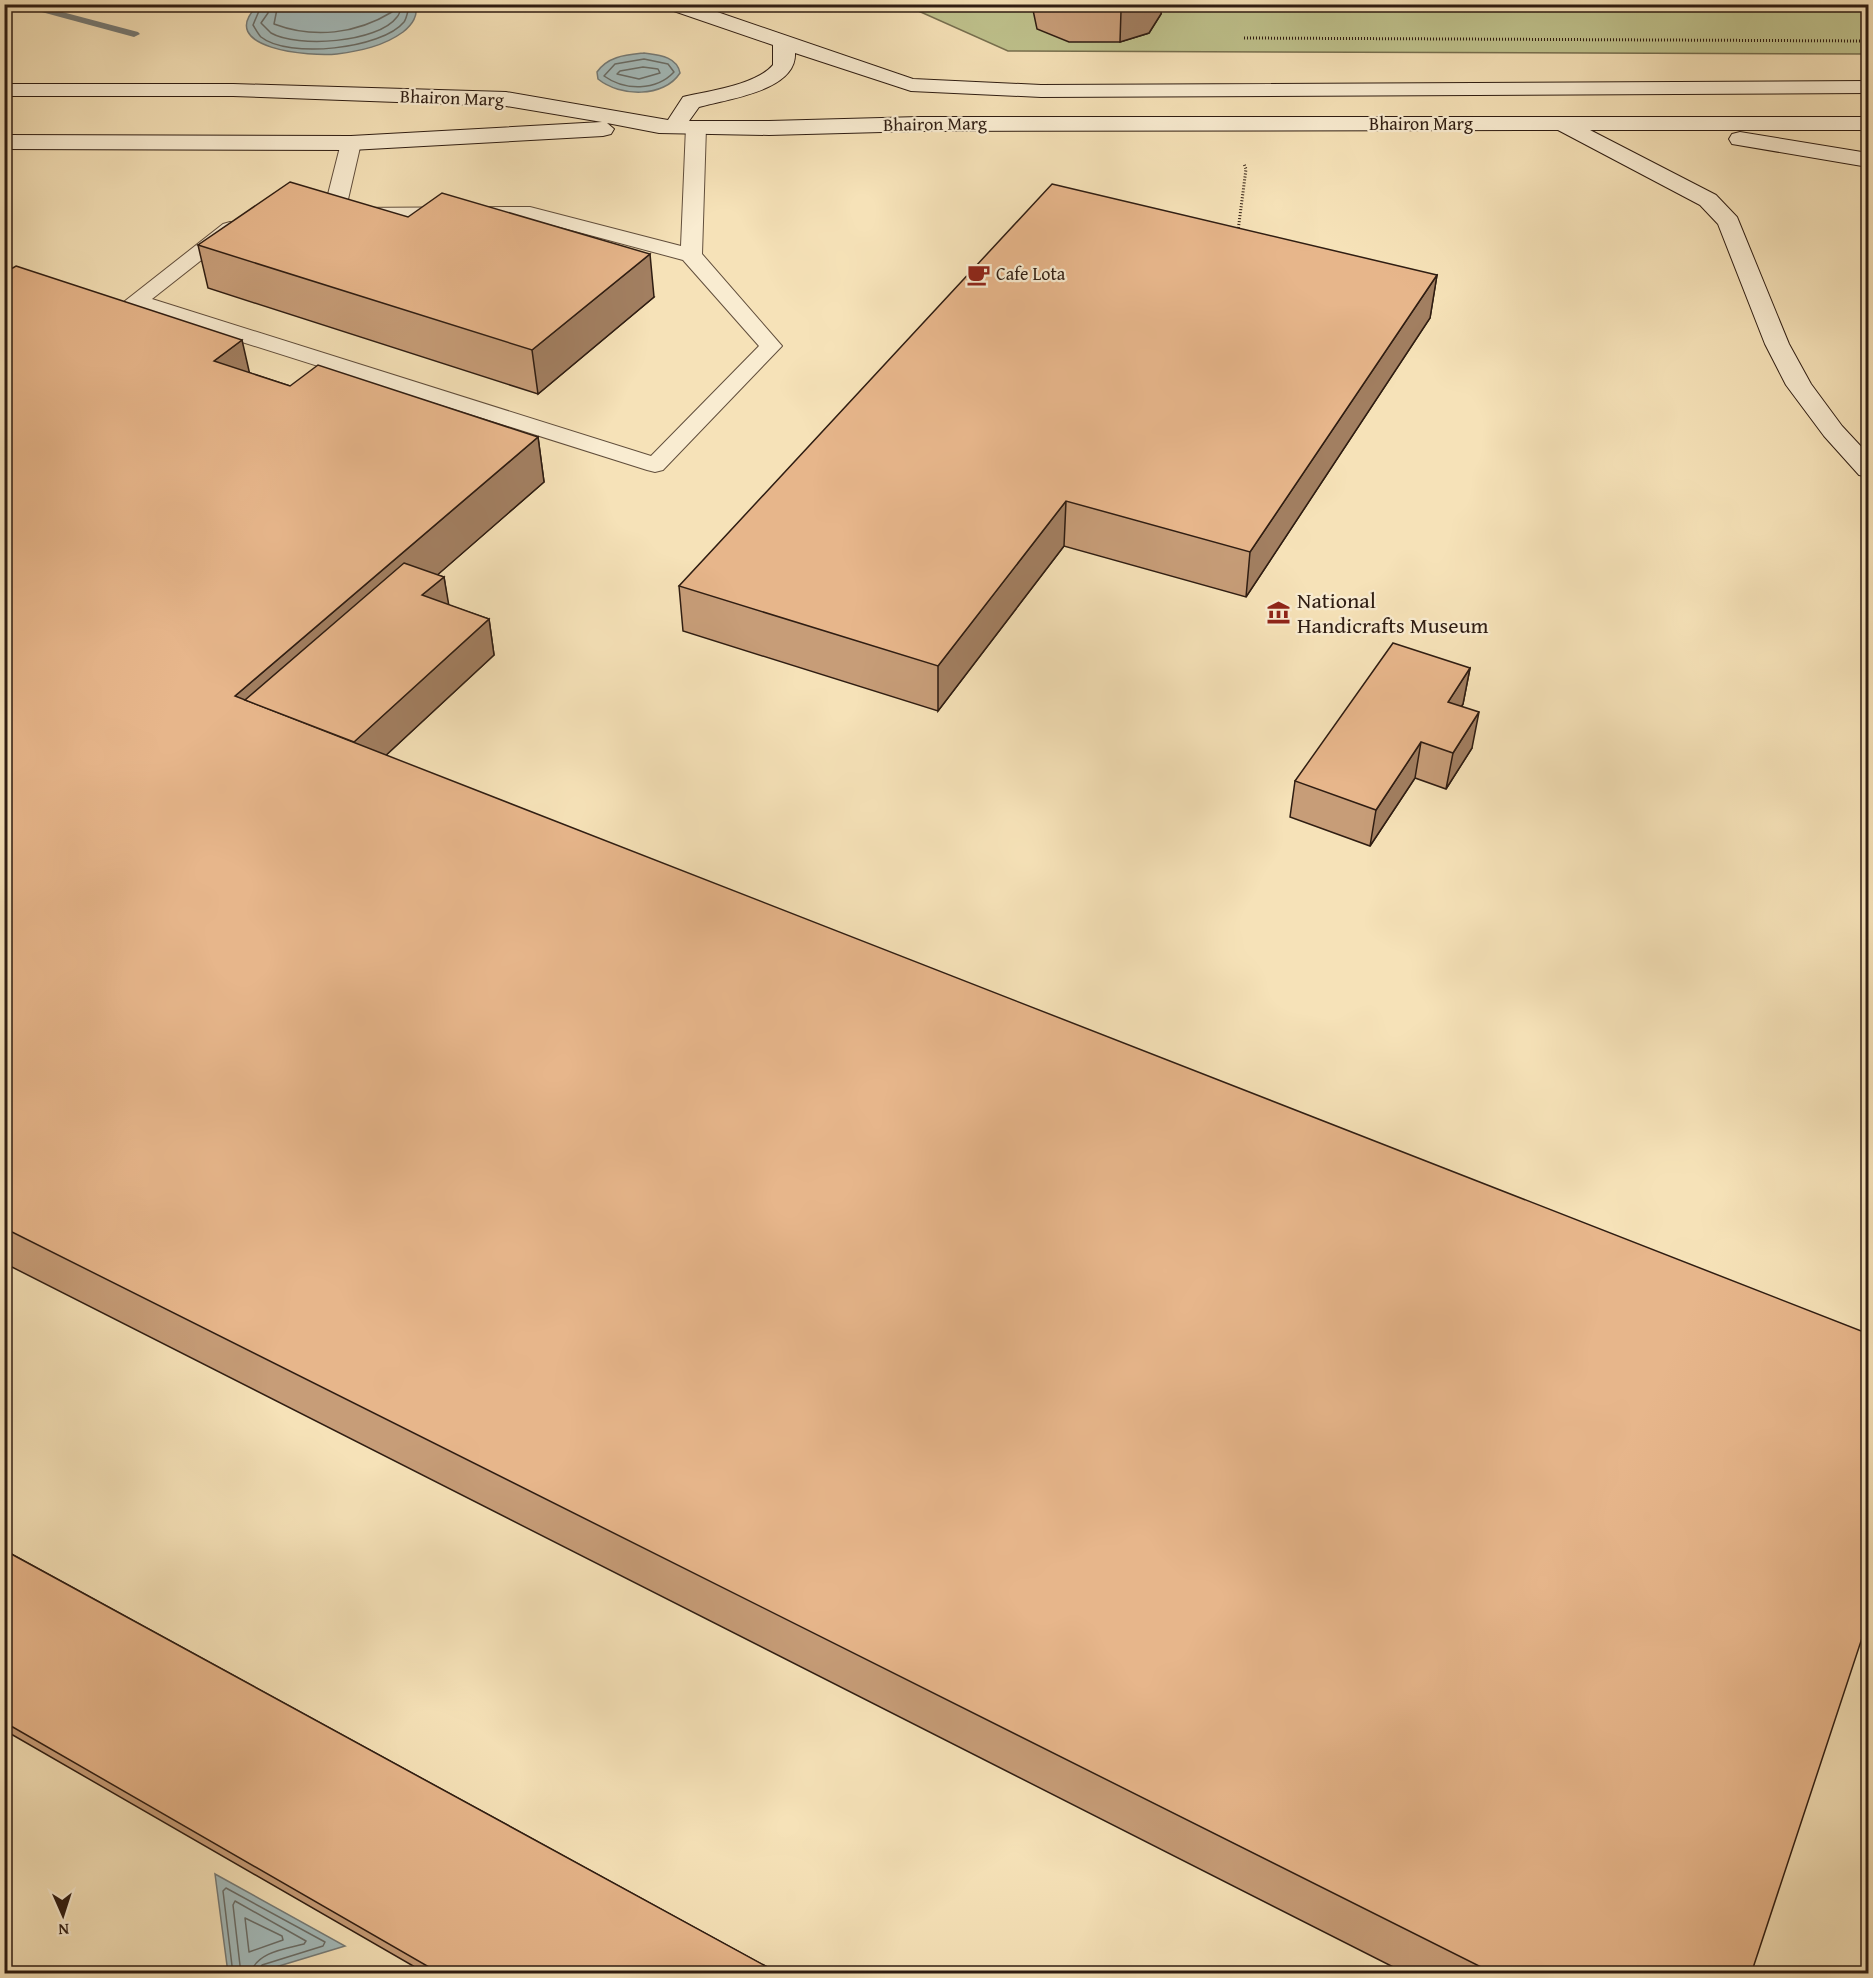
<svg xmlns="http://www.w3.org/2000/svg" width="1873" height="1978" font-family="'Gentium Book Plus',serif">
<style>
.green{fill:#bfc28d;stroke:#777050;stroke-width:1.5}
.water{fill:#a3baba;stroke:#757b77;stroke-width:1.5}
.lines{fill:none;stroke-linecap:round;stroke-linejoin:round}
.shore{stroke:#696c66;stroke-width:1.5}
.stream{fill:#757b77;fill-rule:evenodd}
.lane-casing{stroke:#614e3c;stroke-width:2}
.secondary-casing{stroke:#2f1d12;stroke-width:2}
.path{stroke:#2f1d12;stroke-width:3;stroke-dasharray:1 2;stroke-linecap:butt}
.lane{fill:#f9ecd1;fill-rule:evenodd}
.secondary{fill:#f9ecd1;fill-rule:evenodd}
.wall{fill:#c79d78;stroke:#2f1d12;stroke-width:1.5}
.shaded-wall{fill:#a27f61;stroke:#2f1d12;stroke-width:1.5}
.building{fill:#e7b68b;stroke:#2f1d12;stroke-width:1.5}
.labels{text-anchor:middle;stroke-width:4.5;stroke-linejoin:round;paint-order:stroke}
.far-street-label{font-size:18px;fill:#2f1d12;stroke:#f9ecd1}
.far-poi-label{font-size:18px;fill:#2f1d12;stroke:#f9ecd1;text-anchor:start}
.poi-label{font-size:22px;fill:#2f1d12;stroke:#f9ecd1;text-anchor:start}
</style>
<rect width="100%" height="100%" fill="#f6e2b8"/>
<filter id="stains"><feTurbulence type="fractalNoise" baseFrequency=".00333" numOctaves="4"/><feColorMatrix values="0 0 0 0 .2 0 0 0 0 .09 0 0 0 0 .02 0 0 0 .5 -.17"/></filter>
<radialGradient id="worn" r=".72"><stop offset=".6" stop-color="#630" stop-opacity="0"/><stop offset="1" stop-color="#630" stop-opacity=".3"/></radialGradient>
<path class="green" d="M905,5h963v49l-860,-3z"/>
<g class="water">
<path d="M415,5c4,10 -3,20 -12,27 -19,14 -43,19 -66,22 -25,3 -124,-5 -79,-49z"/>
<path d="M644,53c14,2 33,3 36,20 -16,25 -60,24 -82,6l-1,-7c11,-16 29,-17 47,-19z"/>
<path d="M215,1874l130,72 -89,27h-28z"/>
</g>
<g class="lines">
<g class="shore">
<path d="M262,4l-9,21c2,3 5,9 8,12 27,22 121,12 143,-15 3,-4 4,-13 6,-18"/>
<path d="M269,4l-1,9 -7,10c3,3 7,7 10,10 26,15 107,10 126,-16 3,-3 4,-9 5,-13"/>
<path d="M278,4l-4,20c40,15 82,10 118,-12l1,-8"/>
<path d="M644,59l24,5 6,8c-18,19 -49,19 -70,4l11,-12z"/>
<path d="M643,67l15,2 2,4 -21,6 -22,-5 3,-3z"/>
<path d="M245,1918l37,18 1,4 -34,12z"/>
<path d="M233,1974l-10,-83 3,-3 99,54 -2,4 -61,19 -4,9"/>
<path d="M241,1974l-8,-69 2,-4 71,40 -2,3c-20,5 -47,8 -54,30"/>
</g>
<path class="stream" d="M12,4h20l106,28 2,2 -6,3z"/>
<defs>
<path id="lane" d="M696,121l7,2 3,4 -4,127 80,92 -119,124 -8,2 -8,-2 -519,-164 -3,-5 98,-77 7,-2 7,2 4,4 -4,4 -85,67 499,157 108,-110 -76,-86 -153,-41 -196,1 -7,-2 -4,-4 18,-71 3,-4h14l3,4 -15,65 184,-1 151,39 5,-119 3,-4z"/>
<g id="secondary">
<path d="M662,4h32l219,75 128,6 827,-4v12l-827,4 -130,-6 -116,-38c2,38 -68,46 -96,54l-10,14h80l150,-4h949v13h-278l126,65 21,22 52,127 22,40 31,42 26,28v23l-9,-2 -35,-39 -38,-51 -21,-41 -47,-120 -18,-19 -142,-75 -639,1 -150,4 -110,-2 -52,-10 7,6 -3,5 -8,2 -252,14 -347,-1v-14l347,1 251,-14 -96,-16 -273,-10h-229v-12h229l273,8 162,28 15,-23c25,-6 73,-12 90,-32v-20l-108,-37z"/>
<path d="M1740,132l128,21v14l-136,-23 -3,-5 3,-5z"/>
</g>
</defs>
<use href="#lane" class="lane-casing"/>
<use href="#secondary" class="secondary-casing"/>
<g class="path">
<path d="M1244,38l624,3"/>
<path d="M1238,231l8,-62 -2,-5"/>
</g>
<use href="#lane" class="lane"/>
<use href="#secondary" class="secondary"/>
</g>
<g class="wall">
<path d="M1029,4h133l-1,10 -12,19 -29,9h-51l-32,-13 -4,-19z"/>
<path d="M408,217l246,80 -116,97 -330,-106 -10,-43z"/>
<path d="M4,273l246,100 40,13 248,51 6,45 -107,93 7,2 4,28 41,14 5,36 -108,100 1365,1219h-344l-1403,-711z"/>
<path d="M1437,275l-7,43 -184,279 -182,-51 -126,165 -255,-80 -4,-45z"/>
<path d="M1470,668l-7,36 -1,2 10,42 -26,41 -31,-11 -45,68 -80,-29 5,-36z"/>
<path d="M4,1550l776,424h-353l-423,-244z"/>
</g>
<g class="shaded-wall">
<path d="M1142,4h20l-1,10 -12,19 -29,9 1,-31z"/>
<path d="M650,254l4,43 -116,97 -6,-44z"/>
<path d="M1437,275l-7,43 -184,279 4,-45z"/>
<path d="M242,340l10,44 -38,-23z"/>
<path d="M538,437l6,45 -272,237 -37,-23z"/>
<path d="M1066,501l-2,45 -126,165v-45z"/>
<path d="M444,577l6,35 -28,-17z"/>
<path d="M489,619l5,36 -140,130 -8,-36z"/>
<path d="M1470,668l-7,36 -22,34 7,-36z"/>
<path d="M1479,712l-7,36 -26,41 7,-36z"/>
<path d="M1421,742l-6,36 -45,68 6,-36z"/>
</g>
<g class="building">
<path d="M1056,4h86l-21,7 -51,-1z"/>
<path d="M290,182l118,35 34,-24 208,61 -118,96 -334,-105z"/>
<path d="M1052,184l385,91 -187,277 -184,-51 -128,165 -259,-80z"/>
<path d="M16,266l226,74 -28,21 76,25 28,-21 220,72 -303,259 1634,638v283l-118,357h-256l-1491,-746v-955z"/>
<path d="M404,563l40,14 -22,18 67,24 -135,123 -109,-42z"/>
<path d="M1393,643l77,25 -22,34 31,10 -26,41 -32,-11 -45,68 -81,-29z"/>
<path d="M4,1550l776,424h-339l-437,-252z"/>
</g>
<defs>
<symbol id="cafe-bare" viewBox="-9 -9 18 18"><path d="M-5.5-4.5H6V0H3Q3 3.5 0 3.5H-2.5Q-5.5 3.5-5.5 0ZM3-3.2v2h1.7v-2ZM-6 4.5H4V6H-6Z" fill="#8f2418" stroke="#f9ecd1" stroke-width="2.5" paint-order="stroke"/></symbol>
<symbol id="museum-bare" viewBox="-9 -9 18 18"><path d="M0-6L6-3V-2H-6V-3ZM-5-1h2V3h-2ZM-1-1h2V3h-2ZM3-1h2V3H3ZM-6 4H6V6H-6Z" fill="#8f2418" stroke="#f9ecd1" stroke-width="2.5" paint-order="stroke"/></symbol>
</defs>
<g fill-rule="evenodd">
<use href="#cafe-bare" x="962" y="258" width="33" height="33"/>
<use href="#museum-bare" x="1262" y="596" width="33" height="33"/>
</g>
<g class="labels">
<g class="far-street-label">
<text transform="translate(452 98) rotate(2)" y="6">Bhairon Marg</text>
<text transform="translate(935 124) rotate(-1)" y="6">Bhairon Marg</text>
<text x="1421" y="130">Bhairon Marg</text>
</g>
<g class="far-poi-label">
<text x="996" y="280">Cafe Lota</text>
</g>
<g class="poi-label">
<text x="1297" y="608">National<tspan x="1297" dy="25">Handicrafts Museum</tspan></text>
</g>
</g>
<rect width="1873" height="1978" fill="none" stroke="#f6e2b8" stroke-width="24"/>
<rect x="6" y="6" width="1861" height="1966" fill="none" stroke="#2f1d12" stroke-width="3"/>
<rect x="12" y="12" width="1849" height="1954" fill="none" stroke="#2f1d12" stroke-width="1.5"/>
<g transform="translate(63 1915) rotate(177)" stroke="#f9ecd1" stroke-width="4.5" paint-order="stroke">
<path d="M0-4.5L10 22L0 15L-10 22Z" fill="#2f1d12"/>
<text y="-9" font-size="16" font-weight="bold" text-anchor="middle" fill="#2f1d12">N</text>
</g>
<rect width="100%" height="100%" filter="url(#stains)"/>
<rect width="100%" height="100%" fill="url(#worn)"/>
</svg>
